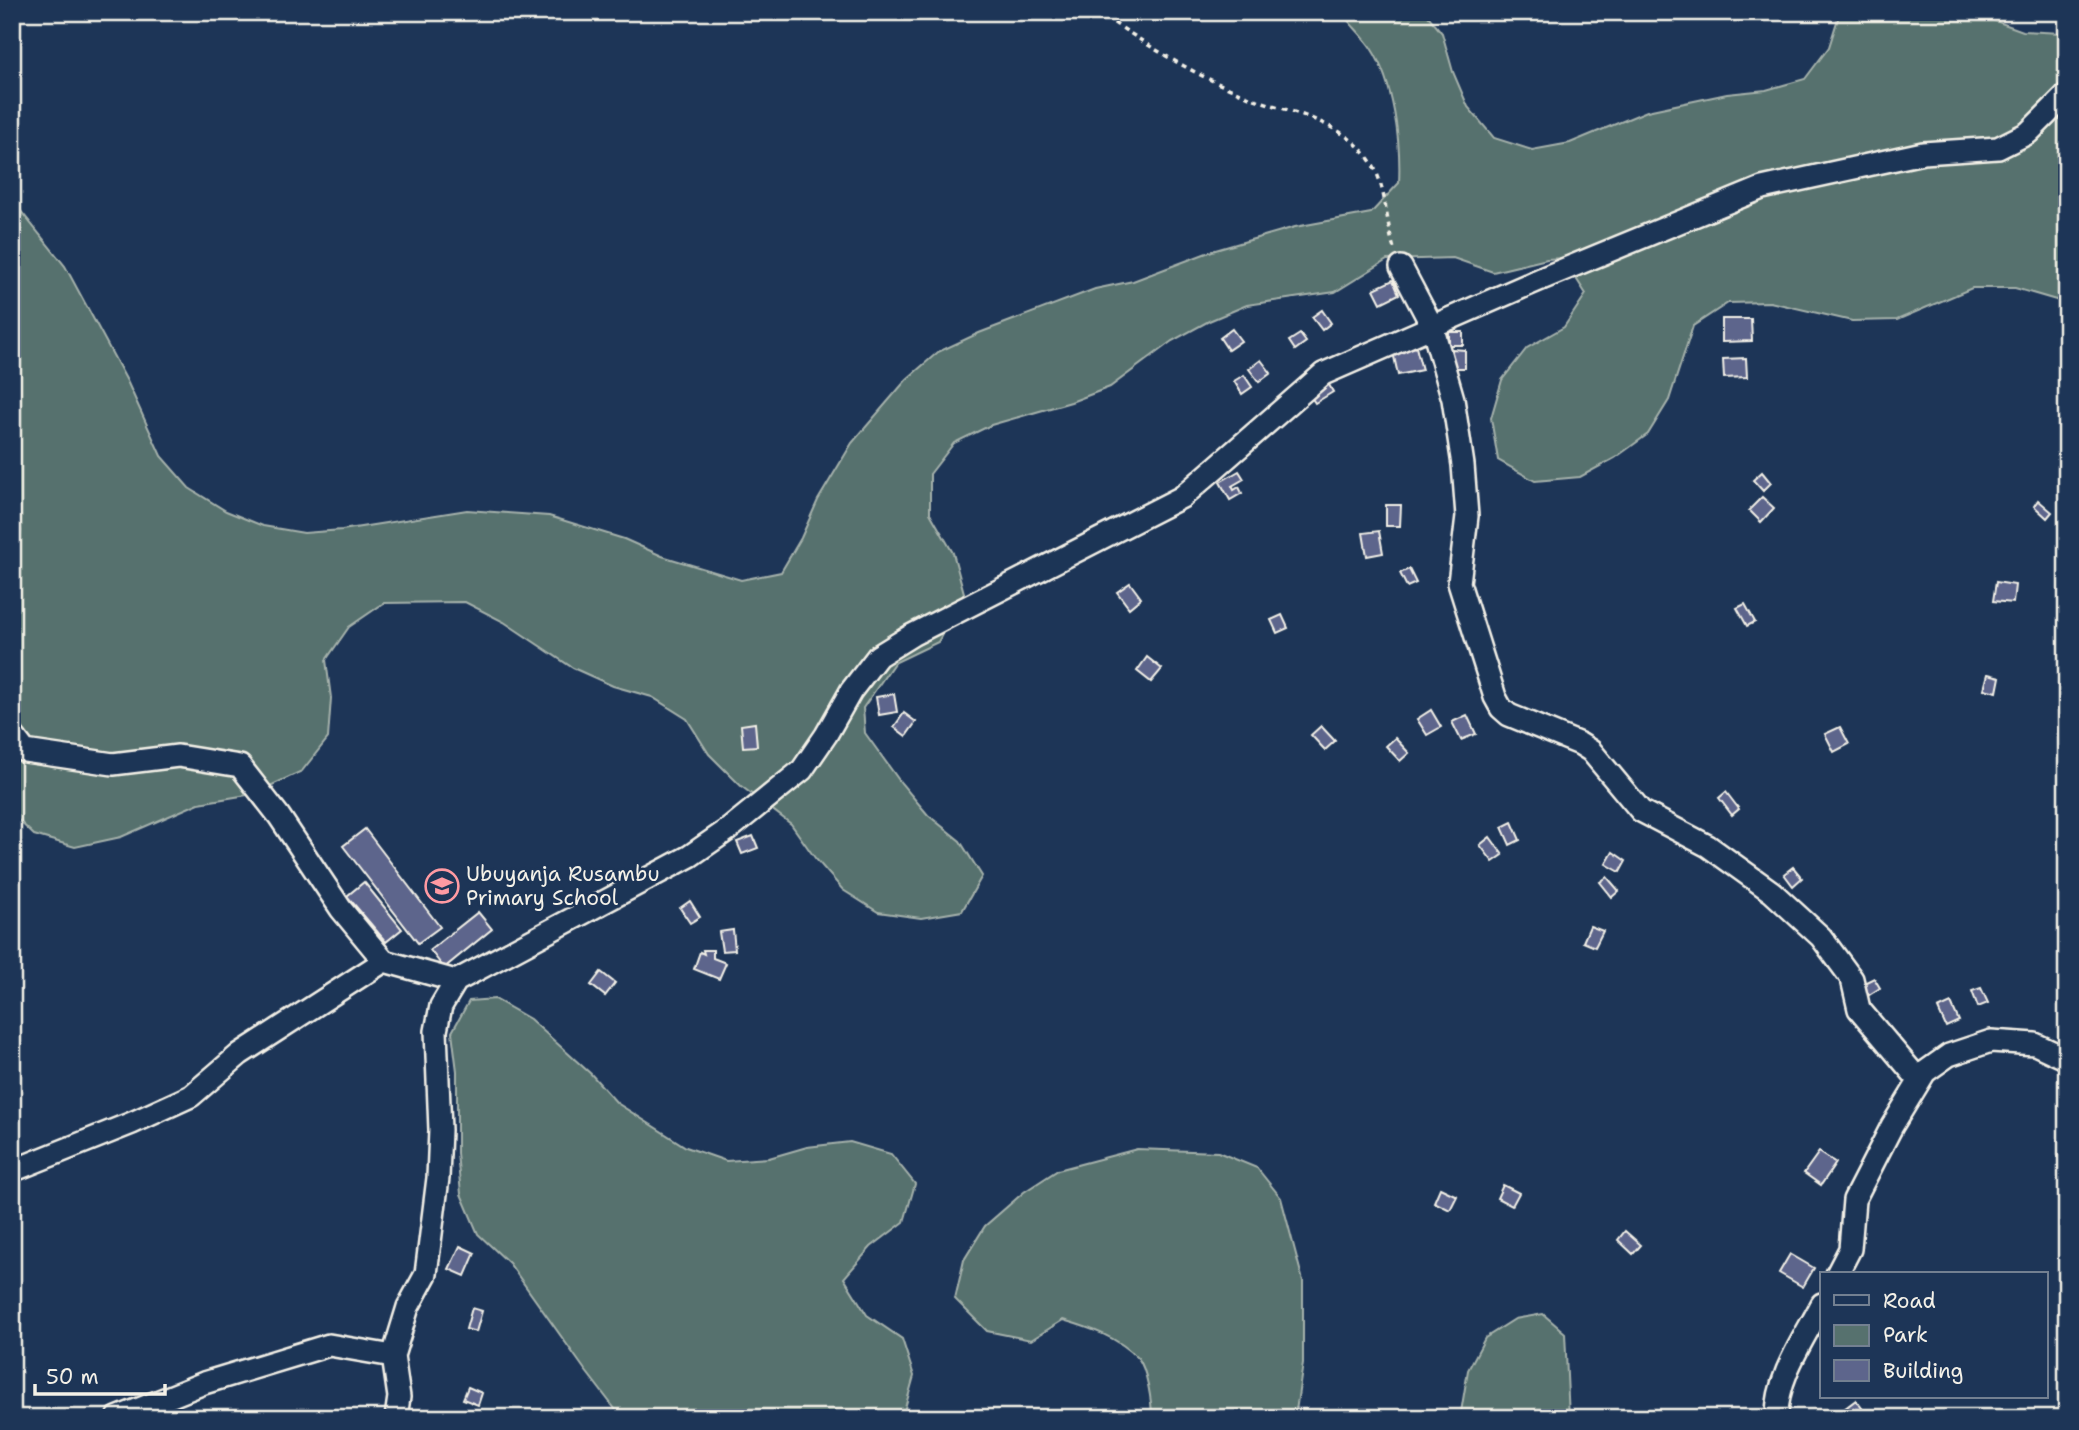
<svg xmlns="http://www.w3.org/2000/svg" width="2079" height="1430" font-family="'Shantell Sans',sans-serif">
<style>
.green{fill:#56716e;stroke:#a5b1ab;stroke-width:2}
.building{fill:#5d658c;stroke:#f4f1e8;stroke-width:2}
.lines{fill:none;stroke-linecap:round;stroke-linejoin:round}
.minor-casing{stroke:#f4f1e8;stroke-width:26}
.path{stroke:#f4f1e8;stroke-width:3.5;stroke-dasharray:5 5;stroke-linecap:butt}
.minor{stroke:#1d3557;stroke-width:21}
.labels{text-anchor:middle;stroke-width:5;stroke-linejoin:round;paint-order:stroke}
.poi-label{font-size:21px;fill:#f4f1e8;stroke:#1d3557;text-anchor:start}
</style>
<rect width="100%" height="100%" fill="#1d3557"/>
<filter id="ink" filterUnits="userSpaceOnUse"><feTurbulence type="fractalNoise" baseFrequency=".0143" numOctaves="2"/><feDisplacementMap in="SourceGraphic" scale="14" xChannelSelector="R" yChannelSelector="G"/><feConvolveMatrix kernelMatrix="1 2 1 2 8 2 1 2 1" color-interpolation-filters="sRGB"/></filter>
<g filter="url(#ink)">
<g class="green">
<path d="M1345,12h80l17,21 11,39 15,35 26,31 38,12 38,-7 77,-32 80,-17 39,-4 39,-11 24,-32 11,-35h131l52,19 38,2 6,4v268l-11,-5 -41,-12h-43l-75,32 -45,1 -82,-19 -42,1 -35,23 -24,74 -21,34 -33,24 -35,19 -45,4 -37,-21 -7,-42 11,-38 25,-32 37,-21 22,-33 -23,-36 -16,1 -54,13 -40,-14 -66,2 -52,32 -88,13 -38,16 -37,20 -62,46 -39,15 -80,23 -37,18 -24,31v39l23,40 11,40 -26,49 -44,21 -31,45 2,25 36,50 27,32 32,26 22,35 -20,35 -41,7 -43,-6 -35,-22 -28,-32 -24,-34 -50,-38 -32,-32 -22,-35 -35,-22 -39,-11 -40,-18 -69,-46 -39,-20 -81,1 -35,24 -23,33 5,38 -3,40 -26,33 -49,23 -54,9 -78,34 -46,10 -41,-12 -22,-21v-250l9,-33 -9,-30v-301l53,66 62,115 34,75 28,32 37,23 37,15 41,7 38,-3 125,-20 82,6 75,23 38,17 79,24 40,-8 20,-34 17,-38 34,-57 55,-64 31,-27 41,-19 116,-44 38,-8 79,-30 83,-24 76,-14 28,-30c2,-41 -5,-100 -28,-135 -7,-11 -17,-20 -25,-30z"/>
<path d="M495,999l35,20 61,55 26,29 69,44 40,14 43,-3 38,-11 43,-5 41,12 24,30 -11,38 -33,25 -27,31 23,37 35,24 12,37 -11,39 -6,3h-65l-45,-5v5h-165l-37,-48 -76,-107 -31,-29 -17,-40 -4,-41v-82l-5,-39 17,-31z"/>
<path d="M1137,1149l81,3 39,16 24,30 22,83v82l-8,55h-143c0,-15 -5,-49 -14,-60 -20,-21 -48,-30 -75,-38l-32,20 -44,-9 -32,-32 9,-39 21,-34 39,-34 34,-22z"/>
<path d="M1543,1314l22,19 4,85h-109l8,-48 17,-32 30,-19z"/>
</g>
<g class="building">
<path d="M1393,280l6,14 -18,9 -7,-14z"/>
<path d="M1322,310l9,13 -9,7 -10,-13z"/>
<path d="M1722,319h29l1,22 -30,1z"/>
<path d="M1232,329l9,12 -13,9 -8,-12z"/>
<rect x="1449" y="332" width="14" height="13"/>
<path d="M1300,334l6,8 -11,8 -6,-9z"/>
<path d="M1416,347l6,23 -24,5 -5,-23z"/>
<path d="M1452,349l13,1v18h-13z"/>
<path d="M1746,358l1,19 -23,1 -1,-19z"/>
<path d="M1261,360l10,13 -12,9 -10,-13z"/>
<path d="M1244,375l8,12 -10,7 -8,-13z"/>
<path d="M1328,383l5,9 -18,11 -6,-9z"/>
<path d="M1239,471l5,8 -12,7 2,4 5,-3 3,6 -12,7 -10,-18z"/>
<path d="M1762,472l9,11 -8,8 -10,-11z"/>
<path d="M1762,497l12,11 -13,14 -12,-12z"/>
<path d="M2038,500l14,12 -5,6 -13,-12z"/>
<path d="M1386,505h15l-1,21h-14z"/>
<path d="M1379,531l4,22 -16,3 -4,-23z"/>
<path d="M1409,569l7,14 -9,4 -7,-14z"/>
<path d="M1996,582l19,3 -2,18 -20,-2z"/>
<path d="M1130,583l11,15 -12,10 -12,-16z"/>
<path d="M1745,604l10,18 -8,4 -10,-18z"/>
<path d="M1282,615l6,13 -11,5 -6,-13z"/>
<path d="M1147,657l15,12 -11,13 -14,-11z"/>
<path d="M1988,674l12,3 -3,15 -13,-3z"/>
<path d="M894,694l3,18 -18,3 -3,-18z"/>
<path d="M1431,710l10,17 -14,8 -10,-16z"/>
<path d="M904,713l12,9 -10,14 -12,-9z"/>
<path d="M1467,715l9,19 -15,6 -9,-18z"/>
<path d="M755,723l2,23 -14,1 -2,-22z"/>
<path d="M1321,726l14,15 -10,9 -14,-15z"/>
<path d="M1840,727l9,17 -15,8 -9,-18z"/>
<path d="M1395,738l14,15 -9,8 -14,-15z"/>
<path d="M1726,792l13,17 -7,6 -13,-17z"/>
<path d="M1512,822l8,18 -10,5 -8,-18z"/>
<path d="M365,829l75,98 -22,16 -75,-97z"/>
<path d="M753,836l5,12 -16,6 -5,-12z"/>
<path d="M1490,837l13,18 -10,7 -13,-17z"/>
<path d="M1613,852l13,9 -6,11 -14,-8z"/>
<path d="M1793,867l9,11 -9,8 -9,-12z"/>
<path d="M1607,877l12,14 -7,6 -12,-15z"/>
<path d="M364,882l38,47 -16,13 -39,-46z"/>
<path d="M690,901l10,16 -10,6 -10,-15z"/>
<path d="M478,912l14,17 -48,39 -14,-18z"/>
<path d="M1590,926l13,5 -8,16 -12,-5z"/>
<path d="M733,930l2,20 -13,1 -3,-19z"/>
<path d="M703,950h10v8l13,5 -7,16 -25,-10 6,-17 4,2z"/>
<path d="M601,972l14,11 -10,13 -14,-11z"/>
<path d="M1874,978l6,10 -11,7 -7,-11z"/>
<path d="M1981,988l7,15 -10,4 -6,-16z"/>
<path d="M1951,1003l8,18 -13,6 -8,-18z"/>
<path d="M1819,1152l17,11 -15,22 -17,-12z"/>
<path d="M1503,1185l16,8 -7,13 -15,-8z"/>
<path d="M1440,1188l17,8 -7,14 -16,-8z"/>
<path d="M1625,1231l16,14 -8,9 -15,-14z"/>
<path d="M460,1246l15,7 -10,23 -16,-7z"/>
<path d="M1790,1254l24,14 -11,19 -24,-14z"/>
<path d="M472,1308l10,3 -6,21 -10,-3z"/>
<path d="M468,1387l14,6 -4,12 -15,-6z"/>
<path d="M1856,1400l11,15 -3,3h-13l-7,-9z"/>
</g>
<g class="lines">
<defs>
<g id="minor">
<path d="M1401,267l31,59 21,73 10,66 4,51 -8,67 36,114 6,11 8,7 71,29 11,7 50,60 67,35 64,46 49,45 31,42 7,30 60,71"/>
<path d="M12,734l13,17 88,13 65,-8 62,10 39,50 62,93 43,52 72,20"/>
<path d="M12,1171l120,-48 59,-27 49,-42 144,-93"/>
<path d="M1837,1274l13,-25 4,-49 38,-74 33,-54 24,-17 42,-14 44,3 32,15"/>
<path d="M117,1418l87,-35 125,-38 64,11"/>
<path d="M396,1418l3,-21 -6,-41 15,-49 18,-33 12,-96 2,-48 -4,-99 5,-25 15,-25 234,-125 39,-27 73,-59 24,-35 25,-44 27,-35 34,-21 270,-138 141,-123 218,-95 221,-91 161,-35 75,-5 30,-15 39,-39"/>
<path d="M1777,1418c-1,-41 27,-79 45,-114"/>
</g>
</defs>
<use href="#minor" class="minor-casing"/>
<path class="path" d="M1097,12c29,18 57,38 87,54 21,12 46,23 68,32 38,14 89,24 114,57 22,27 18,64 29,97"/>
<use href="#minor" class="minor"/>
</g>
</g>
<defs>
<symbol id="school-ring" viewBox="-11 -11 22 22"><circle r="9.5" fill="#1d3557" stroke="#ff9aa2" stroke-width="1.5"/><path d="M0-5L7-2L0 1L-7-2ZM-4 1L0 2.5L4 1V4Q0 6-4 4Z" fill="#ff9aa2"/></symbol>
</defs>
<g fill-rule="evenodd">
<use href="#school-ring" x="423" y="867" width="38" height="38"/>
</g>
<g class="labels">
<g class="poi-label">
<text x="466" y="881">Ubuyanja Rusambu<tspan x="466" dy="24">Primary School</tspan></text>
</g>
</g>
<rect width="2079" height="1430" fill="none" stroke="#1d3557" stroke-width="42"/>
<rect x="21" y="21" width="2037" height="1388" fill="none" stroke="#f4f1e8" stroke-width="2.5" filter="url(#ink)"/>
<rect x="1820" y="1272" width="228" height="126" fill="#1d3557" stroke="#738091" stroke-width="2"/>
<rect x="1834" y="1295" width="35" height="10" fill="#1d3557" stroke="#738091" stroke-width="2"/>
<text x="1883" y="1308" font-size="21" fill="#f4f1e8">Road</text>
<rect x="1834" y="1325" width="35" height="21" fill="#56716e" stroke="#738091" stroke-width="2"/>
<text x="1883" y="1342" font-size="21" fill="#f4f1e8">Park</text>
<rect x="1834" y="1360" width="35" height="21" fill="#5d658c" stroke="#738091" stroke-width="2"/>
<text x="1883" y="1378" font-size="21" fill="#f4f1e8">Building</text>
<path d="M35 1384v10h130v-10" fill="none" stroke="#f4f1e8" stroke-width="3.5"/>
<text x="46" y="1384" font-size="21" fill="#f4f1e8" stroke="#1d3557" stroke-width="5" paint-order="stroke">50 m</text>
</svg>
